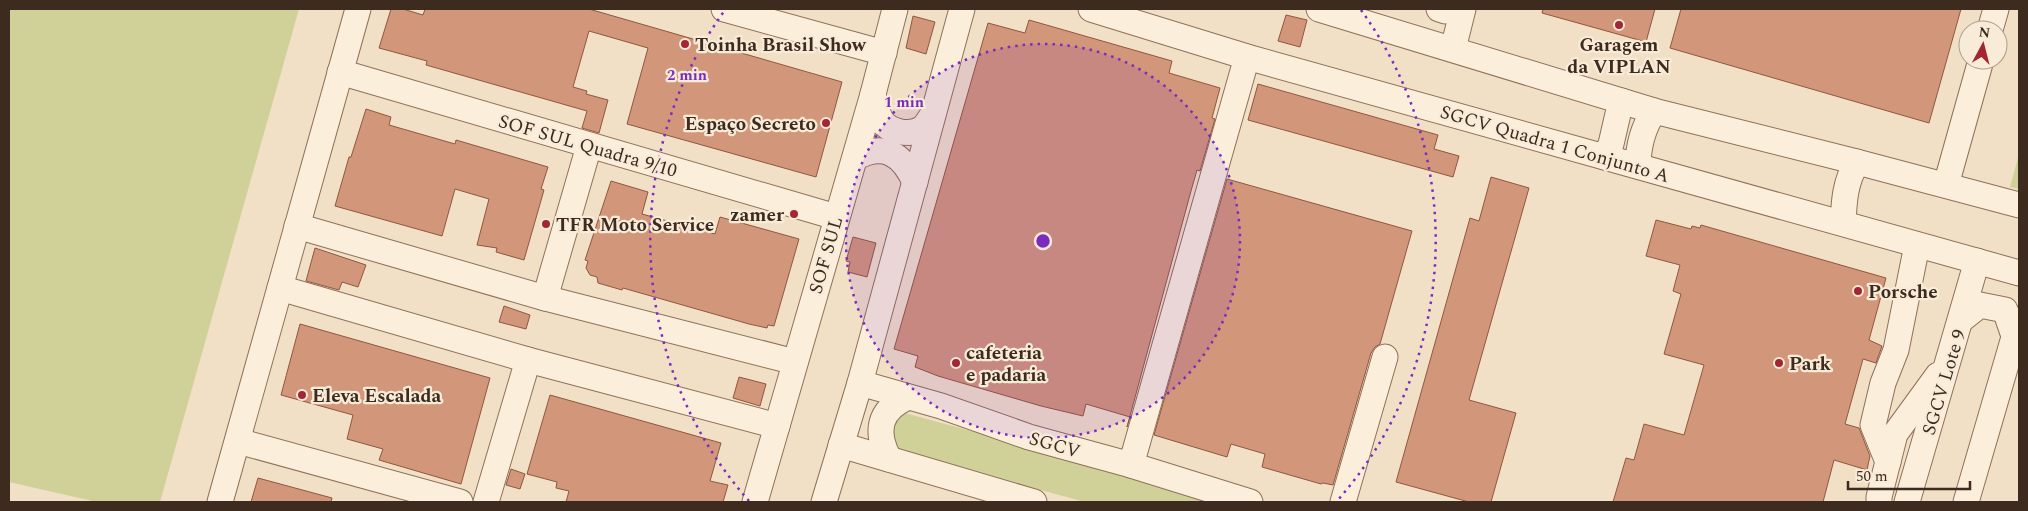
<svg xmlns="http://www.w3.org/2000/svg" width="2028" height="511" font-family="Spectral,serif">
<style>
.green{fill:#cfd199}
.building{fill:#d2967a;stroke:#8f573e}
.lines{fill:none;stroke-linecap:round;stroke-linejoin:round}
.minor-casing{stroke:#8e715a;stroke-width:27}
.minor{stroke:#fbeedb;stroke-width:25}
.ring{fill:none;stroke:#7b2cbf;stroke-width:2.5;stroke-dasharray:2.5 5}
.poi-dot{fill:#a22633;stroke:#f8ebd7;stroke-width:2}
.labels{text-anchor:middle;stroke-width:4.5;stroke-linejoin:round;paint-order:stroke}
.poi-label{font-size:19px;font-weight:bold;fill:#3e2b1f;stroke:#f8ebd7;text-anchor:start}
.street-label{font-size:19px;fill:#3e2b1f;stroke:#f8ebd7}
.centre{fill:#7b2cbf;stroke:#f8ebd7;stroke-width:2.5}
.ring-label{font-size:15px;text-anchor:middle;font-weight:bold;fill:#7b2cbf;stroke:#f8ebd7;stroke-width:4.5;stroke-linejoin:round;paint-order:stroke}
</style>
<rect width="100%" height="100%" fill="#f1e0c6"/>
<g class="green">
<path d="M9,9h290l-139,493h-63l-88,-20z"/>
<path d="M2019,154v35l-9,-2z"/>
<path d="M905,413l88,24 35,2 151,54 31,9h-125l-191,-52 -6,-25 10,-10z"/>
</g>
<g class="building">
<path d="M391,9h12l20,6 2,-6h164l253,73 -26,95 -189,-53 21,-76 -59,-17 -16,56 14,4 -1,3 22,6 -9,33 -17,-5 5,-17 -161,-46 1,-4 -48,-13z"/>
<path d="M1543,9h112l-9,33 -104,-29z"/>
<path d="M1681,9h280l-32,114 -259,-75z"/>
<path d="M1286,15l21,5 -7,27 -22,-6z"/>
<path d="M913,16l22,6 -9,32 -20,-6z"/>
<path d="M1029,20l143,41 -3,12 51,15 -8,30 3,1 -15,52 -3,-1 -6,21 -64,236 3,-10 -44,-13 -3,12 -42,-10 -103,-30 -23,-9 3,-11 -24,-7 94,-326 37,10z"/>
<path d="M1258,84l180,51 -4,14 25,7 -6,21 -205,-57z"/>
<path d="M366,109l25,8 -2,8 66,19 1,-4 92,27 -7,22 3,1 -20,70 -28,-8 1,-4 -20,-3 12,-46 -34,-10 -13,47 -107,-30 14,-49h2z"/>
<path d="M1491,177l38,11 -60,212 47,13 -25,89h-22l-73,-20 74,-264 9,3z"/>
<path d="M1227,179l185,52 -32,113 -5,3 -4,6 -38,132 -10,-2 -2,1 -59,-17 3,-13 -34,-10 -4,13 -73,-22z"/>
<path d="M611,181l37,11 -6,22 73,20 5,-17 79,22 -25,87 -6,-1 -1,3 -18,-4 -126,-36 -1,2 -24,-7 -1,-6 -7,-2 -4,-7 2,-7 -3,-1z"/>
<path d="M1656,220l35,9 1,-3 8,2 1,-3 185,53 -17,62 13,6 -6,17 -13,-4 -18,65 14,4 11,28 -3,14 -33,-10 -11,42h-210l13,-44 8,2 10,-36 40,11 20,-70 -40,-11 17,-60 -8,-3 7,-26 -34,-9z"/>
<path d="M853,237l23,6 -9,34 -19,-5 2,-10 -4,-1z"/>
<path d="M315,248l51,17 -8,22 -16,-5 -3,8 -33,-9z"/>
<path d="M504,306l26,9 -4,14 -27,-7z"/>
<path d="M300,324l190,54 -29,106 -82,-24 4,-11 -36,-10 6,-24 -72,-20z"/>
<path d="M739,377l27,7 -6,22 -27,-8z"/>
<path d="M550,395l171,48 -11,38 18,4 -5,17h-157l3,-11 -13,-3 1,-6 -30,-8z"/>
<path d="M511,469l14,5 -5,15 -14,-4z"/>
<path d="M258,478l74,20 -1,4h-80z"/>
</g>
<g class="lines">
<defs>
<g id="minor">
<path d="M724,9l160,44"/>
<path d="M1091,9l156,48 772,216"/>
<path d="M1319,9l335,102 203,51 162,43"/>
<path d="M1439,9l6,2 7,-2"/>
<path d="M1990,30l6,-21"/>
<path d="M1453,49l10,-40"/>
<path d="M340,72l496,145"/>
<path d="M873,94c2,8 4,19 8,26 8,12 28,16 40,9 5,-3 9,-11 12,-15"/>
<path d="M1605,157l6,-13 10,-43"/>
<path d="M855,158c29,-16 47,-4 60,24"/>
<path d="M1638,166c0,-20 5,-38 16,-55"/>
<path d="M1946,185l35,-125"/>
<path d="M1843,223c1,-22 2,-41 14,-61"/>
<path d="M297,226l248,72 250,64"/>
<path d="M280,288l248,72 249,66"/>
<path d="M545,298l44,-152"/>
<path d="M1961,320l19,-15 25,5 9,26"/>
<path d="M860,383l81,23 88,31 102,28 119,37"/>
<path d="M238,441l222,61"/>
<path d="M841,445l193,57"/>
<path d="M889,459c-14,-27 -11,-49 19,-62"/>
<path d="M1888,462l-15,-37 10,-42 13,-33 21,-105"/>
<path d="M1131,465l116,-408"/>
<path d="M220,502l138,-493"/>
<path d="M486,502l42,-142"/>
<path d="M755,502l118,-408 22,-85"/>
<path d="M824,502l36,-119 102,-374"/>
<path d="M1343,502l42,-145"/>
<path d="M1879,502v-5l16,-63 43,-59"/>
<path d="M1907,502l70,-241"/>
<path d="M1966,502l53,-182"/>
</g>
</defs>
<use href="#minor" class="minor-casing"/>
<use href="#minor" class="minor"/>
</g>
<circle cx="1043" cy="241" r="197" fill="#7b2cbf" fill-opacity=".12"/>
<g class="ring">
<circle cx="1043" cy="241" r="197"/>
<path d="M749 501A393 393 0 0 1 725 10M1361 10A393 393 0 0 1 1337 501"/>
</g>
<g class="poi-dot">
<circle cx="1619" cy="25" r="5"/>
<circle cx="685" cy="44" r="5"/>
<circle cx="826" cy="123" r="5"/>
<circle cx="794" cy="214" r="5"/>
<circle cx="546" cy="224" r="5"/>
<circle cx="1858" cy="291" r="5"/>
<circle cx="956" cy="363" r="5"/>
<circle cx="1779" cy="363" r="5"/>
<circle cx="302" cy="395" r="5"/>
</g>
<g class="labels">
<g class="poi-label">
<text x="695" y="51">Toinha Brasil Show</text>
<text x="1619" y="51" text-anchor="middle">Garagem<tspan x="1619" dy="22">da VIPLAN</tspan></text>
<text x="816" y="130" text-anchor="end">Espaço Secreto</text>
<text x="784" y="221" text-anchor="end">zamer</text>
<text x="556" y="231">TFR Moto Service</text>
<text x="1868" y="298">Porsche</text>
<text x="966" y="359">cafeteria<tspan x="966" dy="22">e padaria</tspan></text>
<text x="1789" y="370">Park</text>
<text x="312" y="402">Eleva Escalada</text>
</g>
<g class="street-label">
<text transform="translate(1555 143) rotate(16)" y="7">SGCV Quadra 1 Conjunto A</text>
<text transform="translate(588 145) rotate(16)" y="7">SOF SUL Quadra 9/10</text>
<text transform="translate(825 255) rotate(-74)" y="7">SOF SUL</text>
<text transform="translate(1943 382) rotate(-73)" y="7">SGCV Lote 9</text>
<text transform="translate(1055 444) rotate(16)" y="7">SGCV</text>
</g>
</g>
<circle cx="1043" cy="241" r="8" class="centre"/>
<g class="ring-label">
<text x="687" y="80">2 min</text>
<text x="904" y="107">1 min</text>
</g>
<rect width="2028" height="511" fill="none" stroke="#3e2b1f" stroke-width="20"/>
<g transform="translate(1983 45) rotate(7)"><circle r="24" fill="#f8ebd7" stroke="#ae9e8d"/>
<path d="M0-4L9 19L0 12L-9 19Z" fill="#a22633"/>
<text y="-8" font-size="14" font-weight="bold" text-anchor="middle" fill="#3e2b1f">N</text>
</g>
<path d="M1848 481v8h122v-8" fill="none" stroke="#3e2b1f" stroke-width="2.5"/>
<text x="1856" y="481" font-size="15" fill="#3e2b1f" stroke="#f8ebd7" stroke-width="4" paint-order="stroke">50 m</text>
</svg>
